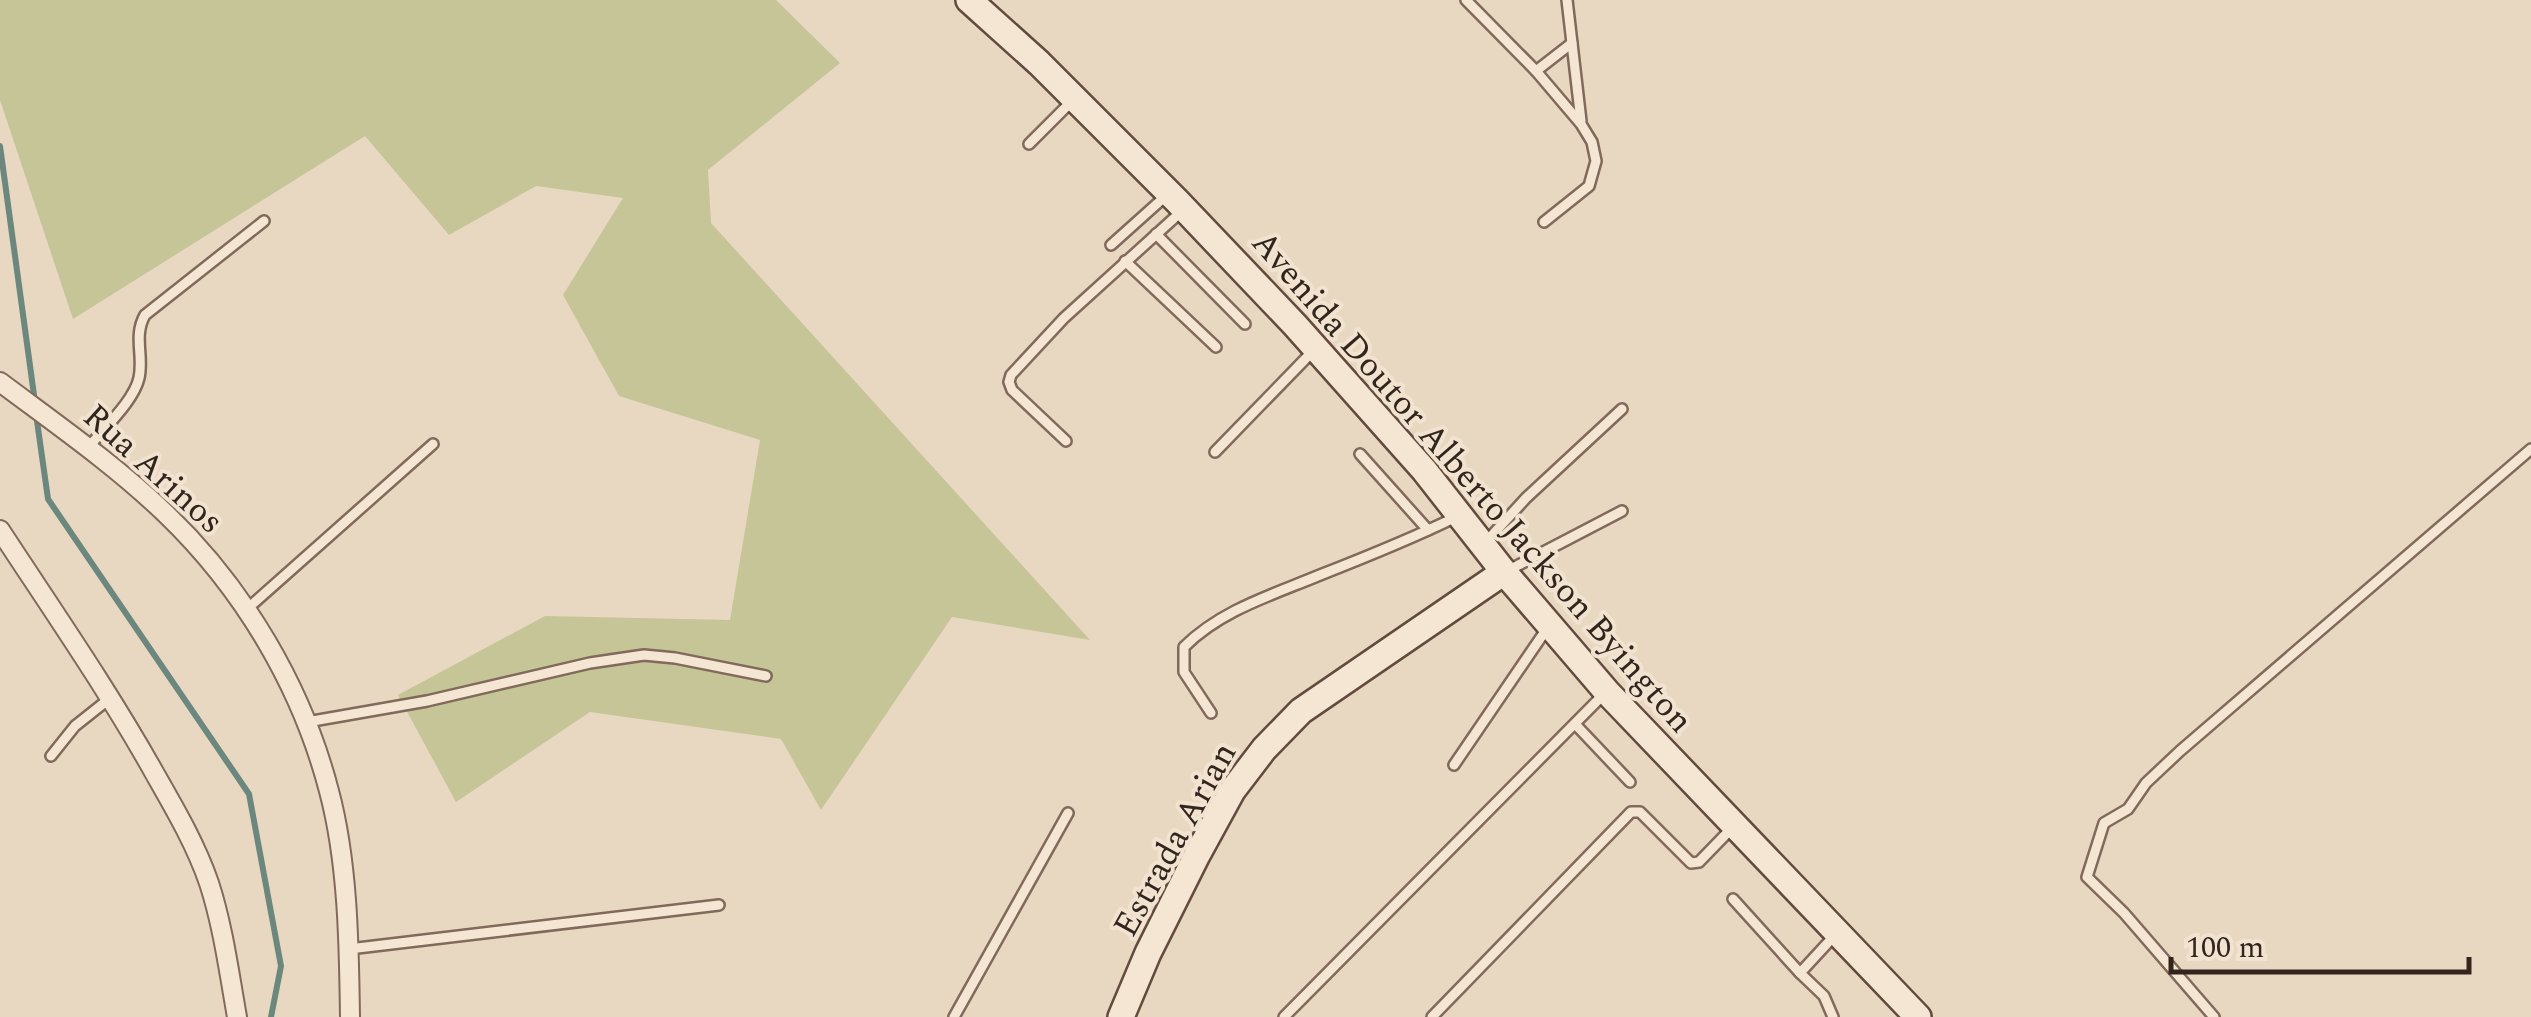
<svg xmlns="http://www.w3.org/2000/svg" width="2531" height="1017" font-family="Spectral,serif">
<style>
.green{fill:#c5c597}
.lines{fill:none;stroke-linecap:round;stroke-linejoin:round}
.stream{stroke:#6c887e;stroke-width:6}
.lane-casing{stroke:#816a5b;stroke-width:14}
.street-casing{stroke:#816a5b;stroke-width:22}
.secondary-casing{stroke:#624b3e;stroke-width:30}
.lane{stroke:#f5e6d4;stroke-width:9}
.street{stroke:#f5e6d4;stroke-width:18}
.secondary{stroke:#f5e6d4;stroke-width:25}
.labels{text-anchor:middle;stroke-width:8;stroke-linejoin:round;paint-order:stroke}
.street-label{font-size:35px;fill:#32251d;stroke:#f1e3d0}
</style>
<rect width="100%" height="100%" fill="#e9d8c1"/>
<path class="green" d="M0,0h776l64,63 -132,107 3,53 379,417 -138,-23 -131,193 -40,-71 -191,-27 -134,90 -58,-107 147,-79 185,4 30,-180 -141,-44 -56,-101 60,-97 -87,-12 -87,49 -84,-99 -292,183 -73,-219z"/>
<g class="lines">
<g class="stream">
<path d="M0,146l34,249"/>
<path d="M37,421l11,78 201,295 32,172 -10,51"/>
</g>
<defs>
<g id="lane">
<path d="M1466,0l70,71 45,53 11,18 4,19 -7,25 -45,36"/>
<path d="M1567,0l14,121"/>
<path d="M1536,71l36,-28"/>
<path d="M1029,144l44,-44"/>
<path d="M1156,234l89,90"/>
<path d="M1111,245l58,-52"/>
<path d="M1125,261l91,86"/>
<path d="M1066,441l-54,-51 -3,-8 2,-7 53,-57 118,-107"/>
<path d="M88,448c15,-19 46,-47 51,-70 5,-22 -6,-42 6,-63l119,-94"/>
<path d="M1215,452l99,-102"/>
<path d="M1360,454l68,76"/>
<path d="M1485,543l41,-45 96,-89"/>
<path d="M1509,570l113,-59"/>
<path d="M247,609l186,-165"/>
<path d="M1211,713l-27,-41v-25c37,-37 88,-52 136,-72 46,-18 91,-36 136,-58"/>
<path d="M307,722l120,-21 163,-38 54,-8 31,3 91,18"/>
<path d="M1575,724l55,58"/>
<path d="M51,756l24,-30 34,-27"/>
<path d="M1454,765l94,-138"/>
<path d="M1733,899l67,74"/>
<path d="M349,949l370,-44"/>
<path d="M954,1017l114,-204"/>
<path d="M1284,1017l322,-325"/>
<path d="M1432,1017l199,-205h9l51,51 8,-1 33,-34"/>
<path d="M1833,1017l-9,-21 -24,-23 35,-38"/>
<path d="M2214,1017l-90,-104 -37,-36 17,-54 24,-14 18,-26 34,-32 351,-302"/>
</g>
<g id="street">
<path d="M0,382c56,42 115,83 166,132 78,75 136,173 163,277 19,71 20,153 21,226"/>
<path d="M0,530c53,81 108,160 155,244 20,35 41,71 54,109 14,43 20,89 28,134"/>
</g>
<g id="secondary">
<path d="M969,0l70,63 138,138 118,124 129,145 80,102 103,120 311,325"/>
<path d="M1121,1017l27,-64 49,-98 35,-64 32,-42 37,-38 203,-139"/>
</g>
</defs>
<use href="#lane" class="lane-casing"/>
<use href="#street" class="street-casing"/>
<use href="#secondary" class="secondary-casing"/>
<use href="#lane" class="lane"/>
<use href="#street" class="street"/>
<use href="#secondary" class="secondary"/>
</g>
<g class="labels">
<g class="street-label">
<text transform="translate(154 468) rotate(42)" y="12">Rua Arinos</text>
<text transform="translate(1473 481) rotate(49)" y="12">Avenida Doutor Alberto Jackson Byington</text>
<text transform="translate(1174 839) rotate(-61)" y="12">Estrada Arian</text>
</g>
</g>
<path d="M2171 957v15h298v-15" fill="none" stroke="#32251d" stroke-width="5"/>
<text x="2186" y="957" font-size="30" fill="#32251d" stroke="#f1e3d0" stroke-width="8" paint-order="stroke">100 m</text>
</svg>
